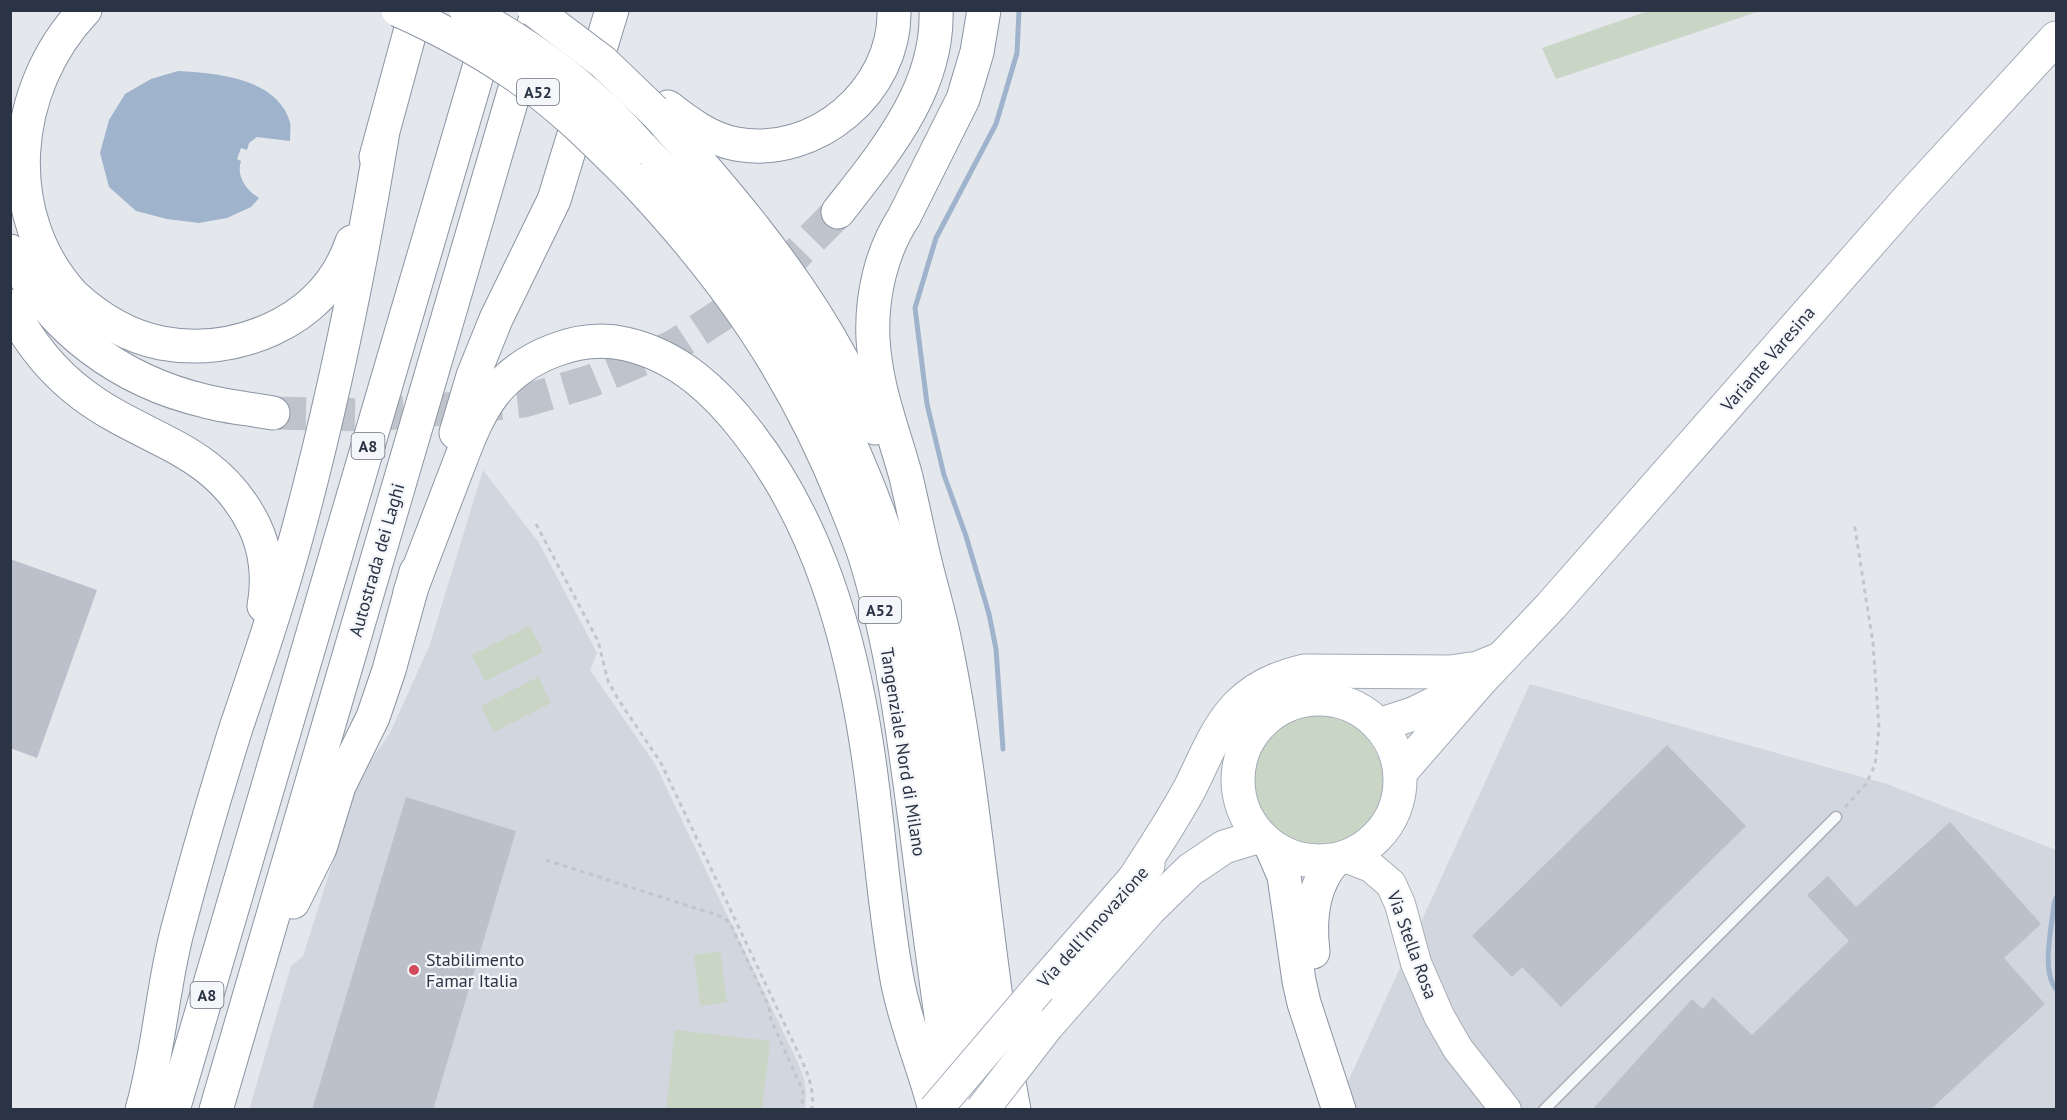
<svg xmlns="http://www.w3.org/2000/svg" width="2067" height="1120" font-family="'PT Sans',sans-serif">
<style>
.built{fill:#d2d6de}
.green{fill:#c9d6c5}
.water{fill:#9fb4cc}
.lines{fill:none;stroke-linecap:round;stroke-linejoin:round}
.stream{stroke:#9fb4cc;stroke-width:5}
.building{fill:#bbc0ca}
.highway-tunnel{stroke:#bfc3cb;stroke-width:33;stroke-dasharray:33 16;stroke-linecap:butt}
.lane-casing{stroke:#a9aeb7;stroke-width:13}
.secondary-casing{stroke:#a9aeb7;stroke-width:32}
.primary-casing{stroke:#a3abb8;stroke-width:35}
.highway-casing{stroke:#8b94a3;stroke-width:35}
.path{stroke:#c2c5cb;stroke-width:3;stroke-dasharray:4.5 4.5;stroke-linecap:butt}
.lane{stroke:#f7f8fa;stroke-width:10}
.secondary{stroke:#fff;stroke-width:30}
.primary{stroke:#fff;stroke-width:33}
.highway{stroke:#fff;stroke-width:33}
.primary-bridge-casing{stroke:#a3abb8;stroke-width:35;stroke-linecap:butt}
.highway-bridge-casing{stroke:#8b94a3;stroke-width:35;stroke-linecap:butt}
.primary-bridge{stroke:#fff;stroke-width:33}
.highway-bridge{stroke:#fff;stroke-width:33}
.poi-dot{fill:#d1495b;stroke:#f4f6f9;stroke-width:2}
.labels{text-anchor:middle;stroke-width:4.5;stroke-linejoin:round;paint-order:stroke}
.shield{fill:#f4f6f9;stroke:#676e7b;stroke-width:1.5}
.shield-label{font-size:16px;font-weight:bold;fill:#2b3445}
.street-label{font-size:18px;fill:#2b3445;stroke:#f4f6f9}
.poi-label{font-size:18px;fill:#2b3445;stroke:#f4f6f9;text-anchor:start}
</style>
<rect width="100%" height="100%" fill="#e4e7ec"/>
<g class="built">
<path d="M483,470l56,73 58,110 -7,17 65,94 143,299 6,16 2,16 -1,14 -556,1 42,-144 12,-10 52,-164 10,-23 25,-36 39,-86z"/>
<path d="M1530,684l357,100 169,66v259l-721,1z"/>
</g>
<g class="green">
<path d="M1648,11h112l-204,68 -14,-31z"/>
<path d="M530,626l13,26 -58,29 -13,-26z"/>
<path d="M538,677l13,26 -57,29 -13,-26z"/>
<circle cx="1318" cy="781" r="65"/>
<path d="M720,951l7,51 -27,4 -6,-51z"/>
<path d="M675,1030l95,11 -8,68h-96z"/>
</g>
<path class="water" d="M178,71c39,2 99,7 112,51 1,5 0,13 0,19l-33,-4 -8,6 -2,7 -6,-2 -4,11 4,2c-5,15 5,29 18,37l-8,9 -24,11 -28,5 -32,-4 -31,-8 -27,-24 -9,-34 9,-33 16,-26 26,-15z"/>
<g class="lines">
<g class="stream">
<path d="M1003,749l-7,-100 -7,-35 -23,-78 -22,-61 -17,-71 -12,-96 21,-70 60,-114 21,-71 2,-43"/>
<path d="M2056,898l-2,6c-2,22 -13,67 2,85"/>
</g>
</g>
<g class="building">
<path d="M10,559l87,31 -60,168 -27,-10z"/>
<path d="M1667,745l79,81 -185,181 -39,-40 -10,10 -40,-41z"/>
<path d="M406,797l110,34 -83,279h-121z"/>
<path d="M1950,822l91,102 -37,34 41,46 -115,106h-338l100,-111 11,10 10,-12 39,38 97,-94 -42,-46 21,-19 28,31z"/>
</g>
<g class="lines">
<path class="highway-tunnel" d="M273,413l98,2 88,-7 65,-7 67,-20 83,-35 90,-59 74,-75"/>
<defs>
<path id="lane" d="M1544,1110l292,-293"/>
<path id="secondary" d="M1345,857l26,10 20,17 9,20 16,59 23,53 19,33 48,61"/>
<g id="primary">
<circle cx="1319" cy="780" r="81"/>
<path d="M1379,725l34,-11 55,-27"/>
<path d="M1400,773l80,-92 71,-75 359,-409 146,-159"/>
<path d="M1134,879c19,-29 38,-58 55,-89 14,-27 26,-61 48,-84 18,-19 41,-29 67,-35l146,1 28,-4 22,-9"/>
<path d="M1039,988l95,-109 14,-14"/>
<path d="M1047,1026l102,-116 41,-40 34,-23 36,-11"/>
</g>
<g id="highway">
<path d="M85,10c-75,79 -85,206 -11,286 25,23 53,40 87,47 37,7 76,2 111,-14 39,-18 66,-46 80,-87"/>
<path d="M984,10l-7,42 -14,47 -59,118c-23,35 -33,80 -31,122 3,51 20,90 33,138 6,25 11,51 17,76 7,31 17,62 23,94 31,152 39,309 68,463"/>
<path d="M668,107c20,16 42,32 68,37 79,15 160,-53 158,-134"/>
<path d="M654,111c67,74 139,158 187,247 12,23 23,47 34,70"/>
<path d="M641,147c24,25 49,51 71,77 89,105 152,230 190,361 20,71 28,145 39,217 14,103 28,205 45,308"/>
<path d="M376,157l40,-147"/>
<path d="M630,176c95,100 163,197 214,325 8,20 17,41 23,62 26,86 37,176 49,265 12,94 24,188 39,282"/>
<path d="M838,212c46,-59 101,-123 98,-202"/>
<path d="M10,251c40,78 110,130 195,150 22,6 46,8 68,12"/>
<path d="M10,306c18,35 40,64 72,88 63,48 133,52 172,131 12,24 15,54 10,81"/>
<path d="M456,433l17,-57 23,-57 58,-119 58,-190"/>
<path d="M410,592c14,-37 28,-73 42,-110 12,-30 22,-63 42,-89 30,-37 85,-60 132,-49 52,12 90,47 122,89 70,90 102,203 119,314 12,77 16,155 30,232 8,45 27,87 38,131"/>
<path d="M1271,846l13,30 15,105 5,22 35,107"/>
<path d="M293,902l27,-54 19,-62 34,-69 16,-47 27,-98"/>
<path d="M1313,952c-4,-33 -1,-67 22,-92"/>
<path d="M142,1110c17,-59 20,-120 35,-178 18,-68 38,-137 59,-204 22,-65 44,-130 62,-197 35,-130 62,-262 84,-394"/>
<path d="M173,1110l318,-1083"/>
<path d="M216,1110l322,-1100"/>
</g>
</defs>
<use href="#lane" class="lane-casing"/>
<use href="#secondary" class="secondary-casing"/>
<use href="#primary" class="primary-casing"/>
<use href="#highway" class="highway-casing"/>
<g class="path">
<path d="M536,524l62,117 10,40 10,18 43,64 142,300c7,16 11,29 9,47"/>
<path d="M1845,807l21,-23 9,-19 4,-37 -6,-85 -19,-121"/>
<path d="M546,860l177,57 7,6 39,84 2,13 32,71 -1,19"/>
</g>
<use href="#lane" class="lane"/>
<use href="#secondary" class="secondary"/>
<use href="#primary" class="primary"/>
<use href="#highway" class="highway"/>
<defs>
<g id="primary-bridge">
<path d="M935,1110l104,-122"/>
<path d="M982,1110l65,-84"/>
</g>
<g id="highway-bridge">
<path d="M398,10c38,17 76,37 110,60 46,30 84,68 122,106"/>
<path d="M466,10c47,26 94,57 133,94 15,13 28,28 42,43"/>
<path d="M534,10l69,52 51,49"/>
</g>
</defs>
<use href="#primary-bridge" class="primary-bridge-casing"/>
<use href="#highway-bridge" class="highway-bridge-casing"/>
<use href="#primary-bridge" class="primary-bridge"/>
<use href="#highway-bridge" class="highway-bridge"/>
</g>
<circle class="poi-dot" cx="414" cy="970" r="6"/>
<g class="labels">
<g class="shield">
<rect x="517" y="79" width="42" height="26" rx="4.5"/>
<rect x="351.5" y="433" width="33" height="26" rx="4.5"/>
<rect x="859" y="597" width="42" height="26" rx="4.5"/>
<rect x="190.5" y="982" width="33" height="26" rx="4.5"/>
</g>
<g class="shield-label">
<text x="538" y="98">A52</text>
<text x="368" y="452">A8</text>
<text x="880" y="616">A52</text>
<text x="207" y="1001">A8</text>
</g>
<g class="street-label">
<text transform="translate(1768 359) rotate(-49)" y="6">Variante Varesina</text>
<text transform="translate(377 560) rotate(-74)" y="6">Autostrada dei Laghi</text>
<text transform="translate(903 752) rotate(81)" y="6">Tangenziale Nord di Milano</text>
<text transform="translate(1093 927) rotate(-48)" y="6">Via dell'Innovazione</text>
<text transform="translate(1412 945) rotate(70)" y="6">Via Stella Rosa</text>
</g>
<g class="poi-label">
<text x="426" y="966">Stabilimento<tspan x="426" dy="21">Famar Italia</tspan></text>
</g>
</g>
<rect width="2067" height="1120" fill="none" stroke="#2b3445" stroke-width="24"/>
</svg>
